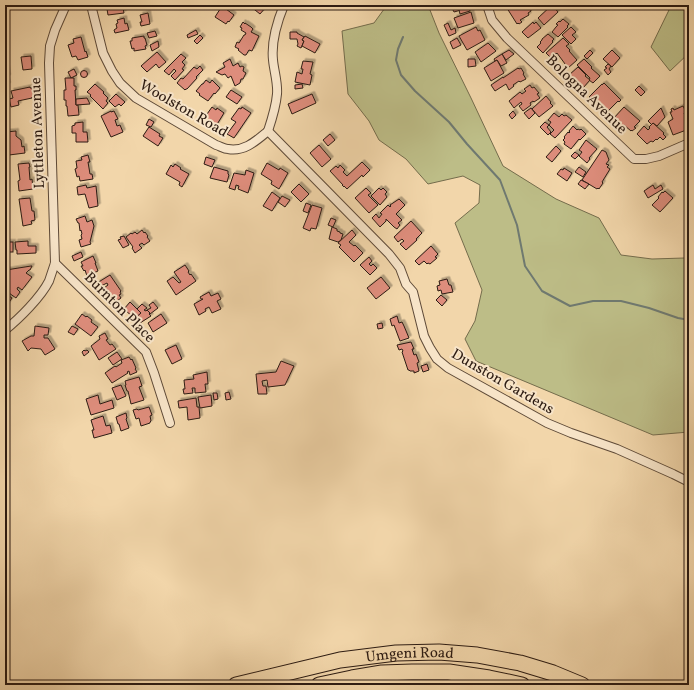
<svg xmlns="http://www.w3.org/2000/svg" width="694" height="690" font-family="Vollkorn,serif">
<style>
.green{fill:#bdbd87;stroke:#746c4c}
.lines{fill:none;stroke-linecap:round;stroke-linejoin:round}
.stream{stroke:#6f7970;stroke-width:2}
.building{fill:#de8d7c;stroke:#2c1b12;filter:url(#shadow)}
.minor-casing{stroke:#5e4a38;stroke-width:10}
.motorway-casing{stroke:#2c1b12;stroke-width:17}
.minor{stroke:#f7e4c8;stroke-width:8}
.motorway{stroke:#f2d6aa;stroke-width:15}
.labels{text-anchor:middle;stroke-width:4;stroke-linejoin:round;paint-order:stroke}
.street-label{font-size:15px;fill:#2c1b12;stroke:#f7e4c8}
</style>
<defs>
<filter id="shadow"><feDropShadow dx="2.5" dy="-2.5" stdDeviation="0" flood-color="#0004"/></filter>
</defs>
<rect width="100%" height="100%" fill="#f2d6aa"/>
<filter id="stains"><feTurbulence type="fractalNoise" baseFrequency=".005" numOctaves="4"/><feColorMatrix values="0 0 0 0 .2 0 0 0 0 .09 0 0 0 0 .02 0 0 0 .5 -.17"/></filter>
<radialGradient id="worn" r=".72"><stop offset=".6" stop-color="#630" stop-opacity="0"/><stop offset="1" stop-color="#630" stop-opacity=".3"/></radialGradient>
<g class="green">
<path d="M387,5h41l11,28 32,65 32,68 53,33 43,19 22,37 31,4 32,-1 5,-3v177l-36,3 -177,-74 -11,-22 10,-18 7,-31 -27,-67 24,-20 1,-18 -17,-9 -35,8 -22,-25 -27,-19 -10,-19 -21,-27 -6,-63 32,-8z"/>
<path d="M660,5h29v48l-19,18 -19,-24 18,-37z"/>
</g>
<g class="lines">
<path class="stream" d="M403,37l-5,12 -2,11 5,15 14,16 34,31 18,22 33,36 17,45 8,41 17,25 28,15 23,-5h28l28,7 29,10 11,2"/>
</g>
<g class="building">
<path d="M107,5h14v3h2l1,5 -16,2 -1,-6h3l-1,-2h-2z"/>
<path d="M173,5h13v1h-1l-1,3 -11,-3z"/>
<path d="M250,5h15l-1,1 2,1 -6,7 -10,-8z"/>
<path d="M505,5h26l1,1 -2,2 1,3 -3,2 1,2 -9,5 2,2 -3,2 -1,-1 -1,1z"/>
<path d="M552,5l6,7 -14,13 -6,-7z"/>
<path d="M222,6l12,9 -5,7 -1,-1 -2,3 -11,-7z"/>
<path d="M459,6l2,4 -7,2 -2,-4z"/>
<path d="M469,7l1,4 -10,3 -1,-4z"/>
<path d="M471,12l3,11 -16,5 -4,-10z"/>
<path d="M148,13l2,11 -9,2 -1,-4h2l-2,-7z"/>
<path d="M124,18l1,6 2,-1 2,7 -14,3 -1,-3 3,-2 -1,-4 2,-1 -1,-3z"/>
<path d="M563,19l6,5 -2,2 1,1 -10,10 -6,-5 4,-5 2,-2 -2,-1 3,-3 1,1z"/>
<path d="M243,22l2,2v-1l6,4 2,2 -2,3 8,4 -7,15 -3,-1 -3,5h-2l-6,-5 1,-1 -4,-2 2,-5 2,1 5,-8h1l1,-2 -5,-3 1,-2 -2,-1z"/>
<path d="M533,22l1,2 2,-2 5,6 -13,10 -6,-6z"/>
<path d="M448,23l3,7 4,-2 1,5 -7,3 -5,-11z"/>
<path d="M476,27l2,4 2,-1 5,10 -18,10 -8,-14z"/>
<path d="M571,27l5,5 -4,3 4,4 -5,5 -9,-9z"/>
<path d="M196,30l2,4 -10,4 -1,-3z"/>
<path d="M155,31l2,5 -8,2 -2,-5z"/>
<path d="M290,32h7v1l7,4 -2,3 2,1 -3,7 -4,-2 1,-2 -1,-5h-7z"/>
<path d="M548,34l6,5 -2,2 1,1 -10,11 -6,-6 4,-4 -1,-1 2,-2v-1z"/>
<path d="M200,35l3,3 -6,6 -3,-3z"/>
<path d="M144,36v2h1l2,7 -2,1 1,3 -12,2v-3l-2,1 -2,-8h2v-3z"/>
<path d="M305,36l15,8 -5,9 -13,-7 2,-5 -2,-1z"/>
<path d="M81,37l4,15 1,-1 2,6 -10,3 -2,-4 -4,1 -4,-12 6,-2 -1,-4z"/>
<path d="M457,38l4,7 -8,4 -3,-7z"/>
<path d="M563,38l6,6 -3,2 4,4 -1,1 8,9 -9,8 -11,-15 -1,1 -1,-1 -5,4 -4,-4z"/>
<path d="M158,41l1,6 -7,4 -2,-6z"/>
<path d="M488,43l8,8 -15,11 -6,-10z"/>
<path d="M509,50l5,4 -8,6 -4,-6z"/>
<path d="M590,50l3,3 -6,6 -3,-3z"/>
<path d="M612,50l8,8 -8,9 -9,-8z"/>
<path d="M157,52l9,10 -7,6 -3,-4 -9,8 -6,-6z"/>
<path d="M181,54l5,4 -4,4 3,3 -3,4 2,1 -9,10 -4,-4 5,-5 -2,-2 -5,6 -5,-4z"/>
<path d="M502,54l5,9 -6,3 -4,-6 -2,1 -1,-2z"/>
<path d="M31,56l1,13 -9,1 -2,-13z"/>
<path d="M230,59l3,7 5,-3 2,4 2,-1 2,1 -1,4 3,2 -3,6h-2l-1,4 -5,3 -4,-10 -3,2 -3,-4 -3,1 -6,-3 9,-5 -2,-4z"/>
<path d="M468,59h7l1,7 -8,1z"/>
<path d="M584,59l8,8 -1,1 9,8 -7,7 -4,-3 1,-2 -13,-13z"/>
<path d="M497,60l7,13 -13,8 -7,-13z"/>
<path d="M303,61l10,1 -3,12 2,1 -2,10 -15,-3 2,-10 5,2 1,-5h-2z"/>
<path d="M608,64l3,2 -2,3 2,3 -3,3 -4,-5 3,-2 -2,-1z"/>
<path d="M6,65l2,12 -2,1 2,7 -3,1z"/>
<path d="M200,66l3,4 -7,7 1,1 -10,11h-1l-1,1 -8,-7 4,-5 2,1 11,-12 3,2z"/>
<path d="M578,67l8,8 -1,1 5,4 -7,8 -5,-5 -1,1 -6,-6v-1l-2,-2z"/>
<path d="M518,68l1,1 2,-1 3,5 -1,1 3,5 -6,3 -1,-1 -6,4 1,1 -5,4 -3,-6 -11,7 -4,-6 12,-8v1z"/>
<path d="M74,69l3,6 -6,3 -3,-6z"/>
<circle cx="84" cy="74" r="3.5"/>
<path d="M65,78h9v8h2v4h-1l1,15h2l1,10 -11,1 -1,-10h-1v-6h-2v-10h2z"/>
<path d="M206,80l4,3 2,-3 8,8 -5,6 -1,-1 -6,8 -9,-6 1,-1 -4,-3 6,-7h1z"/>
<path d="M604,83l17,17 -2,2 -1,-1 -12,12 -17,-16 13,-13v1z"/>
<path d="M95,84l9,8 -1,1 5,5 -2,3 2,2 -5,6 -13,-13 1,-1 -4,-3z"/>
<path d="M302,84l1,4 -8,1v-4z"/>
<path d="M530,85l2,3 2,-1 5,6 -2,1 3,4 -6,4 -1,-1 -3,2 1,2 -8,6 -4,-5 3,-2 -1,-2 -7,6 -5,-7 11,-9 2,2 4,-3 -2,-2z"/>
<path d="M639,86l6,6 -4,4 -6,-6z"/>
<path d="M30,87v1h2l2,9h-2v1l-14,3 1,4 -8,2 -2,-8 4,-1 -2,-7z"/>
<path d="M231,90l11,7 -5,7 -11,-7z"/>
<path d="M116,94l9,8 -4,4 -2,-2 -4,3 -6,-6z"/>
<path d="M312,94l4,9 -24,11 -4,-10z"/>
<path d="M546,96l5,6 -1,1 3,3 -14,11 -7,-8z"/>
<path d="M87,98l3,6 -14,1v-6z"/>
<path d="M683,106l3,6 -2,1 4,9h1v7l-16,6 -5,-13 5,-3 -3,-7h2l-1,-3 2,-1 1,2z"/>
<path d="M212,107l4,3 1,-2 7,5 -8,13 -3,-2 -1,1 -5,-4 1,-1 -3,-3z"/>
<path d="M242,107l9,6 -17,25 -7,-4 9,-12 -5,-3 8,-11 2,1z"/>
<path d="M624,107l16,14 -6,6 2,1 -4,3 -1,-1v1l-7,-6 -1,2 -4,-3 -6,-5z"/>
<path d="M531,108l4,5 -6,6 -5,-6z"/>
<path d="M661,108l4,9 -8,9 -4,-3 -1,2 -4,-4z"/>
<path d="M111,111v1l3,-1 4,8 -3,1 2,6 3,-1 3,7 -12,5 -10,-21z"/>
<path d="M513,111l3,4 -4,4 -3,-4z"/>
<path d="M554,113l5,4 3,-3 2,2 2,-1 6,5 -17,18 -5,-4 4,-4 -5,-5 2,-3 -3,-2z"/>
<path d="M149,119l5,3 -3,5 -5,-2z"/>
<path d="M83,122v10h4l1,10h-12v-9h-4v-7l3,-1v-2z"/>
<path d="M545,122l4,3 -2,2 4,5 -3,3 -8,-8z"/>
<path d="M653,123l11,10 -1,1 3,3 -3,3 -3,-3 -3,3 -1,-1 -3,3 -2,-1 -4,3 -10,-10 7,-8 4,4 2,-2 -1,-1z"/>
<path d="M573,126l4,4 1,-1 2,1 1,-1 5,5 -6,6 -1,-1 -8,10 -7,-5 1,-2 -2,-2 2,-2 -1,-1 4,-5 1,1 1,-1 -1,-1z"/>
<path d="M149,127l11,7 -1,2 4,2 -5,8 -15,-10z"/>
<path d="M16,131v5l5,4 1,7 2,-1 1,7 -16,2 -1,-17h-2v-6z"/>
<path d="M330,134l5,6 -7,6 -5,-6z"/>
<path d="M586,140l11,9 -8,9 1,1 -3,4 -8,-7 3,-4 -3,-2z"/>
<path d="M319,145l12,14 -9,8 -12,-14z"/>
<path d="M556,146l5,5 -9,11 -6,-5z"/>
<path d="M602,150l4,2 3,8 -3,4 3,1 -2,2 3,2 -8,13 1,1 -4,6 -1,-1 -1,1 -15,-9z"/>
<path d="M575,152l4,3 -4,4 -4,-3z"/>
<path d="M88,155l2,7h-2l2,12h2l1,5 -13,2 -1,-5 -2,1 -2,-8 2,-1 -1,-7 6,-1 -1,-3z"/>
<path d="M206,157l9,3 -3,7 -8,-3z"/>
<path d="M362,162l8,8 -7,7 -1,-2 -15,14 -3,-3v1l-2,-2h1l-13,-14 6,-5 2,2 2,-3 5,5 -2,2 4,4z"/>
<path d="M29,163l1,4h-1l1,13 2,-1 1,10 -14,2 -1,-10 2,-1 -2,-16z"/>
<path d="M267,163l12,7 1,-2 8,5 -9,16 -8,-5 1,-3 -11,-7z"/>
<path d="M175,164l6,4 -1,1 9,5 -7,13 -3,-2 1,-3 -14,-8 5,-9 2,2z"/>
<path d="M214,167l14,4v3l1,1 -2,7 -17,-4z"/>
<path d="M579,167l7,5 -3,5 -8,-5z"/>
<path d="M564,168l8,5 -5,8 -10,-7 4,-5 2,1z"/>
<path d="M246,170l8,3 -6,20 -10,-4 1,-3 -3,-1 -1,5 -6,-2 5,-15 11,2z"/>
<path d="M581,180l8,4 -4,5 -7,-5z"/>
<path d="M299,184l10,10 -8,8 -10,-10z"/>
<path d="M86,185l1,3 9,-2 2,20 -9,2 -4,-14 -7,1 -1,-8z"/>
<path d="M653,185l2,4 6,-4 2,4 -15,9 -4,-7z"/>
<path d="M366,188l5,5 -3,2 10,10 -9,8 -14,-15z"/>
<path d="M379,188l2,2 2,-2 4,4 -2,2 2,3 -7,8 -9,-9z"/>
<path d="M665,191l8,7 -13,14 -8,-7 7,-7 -1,-1 4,-5 1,1z"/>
<path d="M272,192l8,6 -8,13 -9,-5z"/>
<path d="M282,196l8,4 -5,7 -7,-5z"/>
<path d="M30,198l2,13h2l1,9 -4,1 1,3 -9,2 -4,-27z"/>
<path d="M399,199l6,6 -9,9 6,6 -4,3 2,2 -3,4 -3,-2 -8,-8v2l-6,6 -8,-9 4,-4 3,4 3,-4 -2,-1 8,-8 2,2 1,-1 -1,-1z"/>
<path d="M306,203l5,2 -3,8 -5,-2z"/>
<path d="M312,205l10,3 -6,21 -5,-1 -1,3 -7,-3z"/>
<path d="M85,216l2,6 5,-2 2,6 -4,16 1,2 -10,3 -2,-7 3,-1 -1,-4 1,-1 -1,-4 -1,1 -1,-8h-1l-2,-4z"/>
<path d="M331,218l5,2 -3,7 -5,-2z"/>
<path d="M411,221l11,12 -6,6 1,1 -11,10 -6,-6 4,-3 -2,-2 -4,3 -4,-5z"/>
<path d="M332,227l5,2v2l3,1v1l3,1 -2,6 -3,2 -9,-3z"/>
<path d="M142,230l2,3 1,-1 3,4 -1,1 3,4 -6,4 -2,-2 -3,2 3,3 -7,5 -3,-5 1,-1 -7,-10 5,-4 1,1 3,-2 2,2z"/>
<path d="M352,230l4,5 -7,7 5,4 1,-1 8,8 -9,9 -15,-15 2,-2 -3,-2z"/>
<path d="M124,236l5,9 -6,3 -5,-8 3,-1 -1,-2z"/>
<path d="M28,241v5h8v7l-19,1v-4h-1l-1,-8z"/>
<rect x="5" y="242" width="8" height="10"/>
<path d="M431,246l7,8 -3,3 2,1 -7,6 -2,-1 -1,1 -3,-3 -5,4 -4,-4z"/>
<path d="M81,252l2,5 -9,4 -2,-5z"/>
<path d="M93,256l3,7h-1l3,8 -11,5 -2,-6 -1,1 -3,-5h2l-2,-4z"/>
<path d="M369,257l3,4 -3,3 2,2 2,-2 4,4 -7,7 -10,-10z"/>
<path d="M185,265l4,6 -1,1 2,3 1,-1 5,7 -20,14 -9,-14 6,-4 6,6 2,-1 -7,-10z"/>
<path d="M31,266h1l-2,4h-1l-3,3 6,4 -10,13 -4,-3 -1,2 3,3 -4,6 -7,-5 -2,-8 2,-2 -1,-2 -2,-11z"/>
<path d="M110,275l11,16 -1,1 1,2 -2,1 2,3 -4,3 -4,-5 -2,2 -2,-4 -1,1 -4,-7 4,-3 -1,-2 -8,4 -2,-4z"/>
<path d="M381,277l9,11 -14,11 -9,-11z"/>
<path d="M447,279l2,6h2l2,7 -11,2 -1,-4 -3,1 -1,-5 3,-1 -1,-4z"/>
<path d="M209,292l2,4 7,-3 3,6 -4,2 4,8 -9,4 -3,-6 -4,2 1,2 -7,4 -5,-11 9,-5h-2l-1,-2z"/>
<path d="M6,294l6,4 -7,10v-12z"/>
<path d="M441,295l6,5 -5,6 -6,-6z"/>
<path d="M130,302l11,11 -6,6 -11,-10z"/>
<path d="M153,302l5,6 -8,6 -3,-4 4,-2 -2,-3z"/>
<path d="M142,304l5,4 -3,2 2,1 1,-1 3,3 -1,1 2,2 -11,7 -5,-5 6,-5 -4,-4z"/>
<path d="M82,314l4,3 1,-1 5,4 -1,2 7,5 -7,9 -16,-12z"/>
<path d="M161,314l6,9 -14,9 -5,-9z"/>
<path d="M397,316l2,7 3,-1 2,4 5,12 -9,3 -6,-16 -2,1 -2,-7z"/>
<path d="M382,323l1,5 -5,1 -1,-5z"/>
<path d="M35,326l14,2 -1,7h-4v3h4l7,11 -10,6 -4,-6 -10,-1 -3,3 -6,-10 9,-5h3z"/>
<path d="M72,326l6,3 -4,6 -6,-3z"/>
<path d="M105,333l3,6 -2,1 4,5 2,-1 4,5 -17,11 -8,-14 9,-7 -1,-3z"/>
<path d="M411,342l3,7h-2l2,6 2,-1 3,8 -2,1 2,8 -5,2v-2h-4l-1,-1h-1l-6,-18 1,-1 -1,-2 -3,1 -2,-5z"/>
<path d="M176,345l6,14 -10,5 -7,-14z"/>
<path d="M84,350l1,1 2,-1 2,2 -5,4 -2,-4z"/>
<path d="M117,352l5,7 -9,6 -5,-7z"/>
<path d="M129,357l2,3 1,-1 4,9 -1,1 2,3 -7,3 -1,-4 -2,1 1,1 -16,10 -7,-10 10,-7 1,1 6,-4 -1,-3z"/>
<path d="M281,361l13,5 -9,19 -17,2 -1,-7 -5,1 1,5h3l1,8h-9l-2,-20 20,-2z"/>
<path d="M427,364l2,6 -6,2 -2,-6z"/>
<path d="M207,372l1,12h-3l1,8 -11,1v-5h-3l1,5 -9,1 -1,-5h2l-1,-9 10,-1 -1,-4z"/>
<path d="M139,377l3,9 -3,1 5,13 -13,4 -3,-13h-1l-2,-6h1l-1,-4z"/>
<path d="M121,385l5,11 -9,4 -5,-12z"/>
<path d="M229,392l2,7 -5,1 -1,-7z"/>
<path d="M213,393h4l1,6 -4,1z"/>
<path d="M98,395l2,9 12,-4 2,8 -23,7 -5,-16z"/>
<path d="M211,395l1,11 -12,2 -2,-11z"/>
<path d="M196,398l1,9h2l1,11 -12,2 -1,-13 -8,1 -1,-7z"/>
<path d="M149,407l3,8 -2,1 1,5 -1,1v1l-9,3 -2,-8 -3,1 -3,-9 4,-1 1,1z"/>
<path d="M126,413l1,5 -1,1 3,9 -8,3 -2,-7h-1l-2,-7z"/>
<path d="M103,416l3,10 4,-1 2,8 -18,5 -2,-8h2l-3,-10z"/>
</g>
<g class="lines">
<defs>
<g id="minor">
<path d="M91,5l12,48 9,18 8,12 16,15 80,47c4,1 8,4 12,4 17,3 29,-9 40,-18"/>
<path d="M487,5l5,15 15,18 127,121h12l13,-3 30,-13"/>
<path d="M268,131l121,123 11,14 6,16 7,8 11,44 6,12 7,11 11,9 99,55 24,10 46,16 56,25 16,8"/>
<path d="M268,131c4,-12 8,-25 9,-37 1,-11 -3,-23 -4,-34 -2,-19 4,-38 11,-55"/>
<path d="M55,263l91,89 8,21 16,50"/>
<path d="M5,330c14,-11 36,-33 44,-49 2,-6 4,-12 6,-18l-6,-200 1,-17 5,-16 11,-25"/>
</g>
<g id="motorway">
<path id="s1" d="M236,685l104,-25 56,-7 43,-1 38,3 43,8 33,10 29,12"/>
<path d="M319,685l33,-7 30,-5 30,-1h37l40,6 33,7"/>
</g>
</defs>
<use href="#minor" class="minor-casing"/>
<use href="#motorway" class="motorway-casing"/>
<use href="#minor" class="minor"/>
<use href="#motorway" class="motorway"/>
</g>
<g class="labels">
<g class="street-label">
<text transform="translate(587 94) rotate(44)" y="5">Bologna Avenue</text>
<text transform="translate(184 108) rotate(30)" y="5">Woolston Road</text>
<text transform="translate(37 133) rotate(-92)" y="5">Lyttleton Avenue</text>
<text transform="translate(120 307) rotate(45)" y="5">Burnton Place</text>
<text transform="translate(503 381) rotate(30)" y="5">Dunston Gardens</text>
<text dy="5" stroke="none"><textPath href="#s1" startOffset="177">Umgeni Road</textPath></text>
</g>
</g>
<rect width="694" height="690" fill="none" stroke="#f2d6aa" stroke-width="20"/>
<rect x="6" y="6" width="682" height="678" fill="none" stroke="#2c1b12" stroke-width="2"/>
<rect x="10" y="10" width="674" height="670" fill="none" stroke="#2c1b12"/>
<rect width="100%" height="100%" filter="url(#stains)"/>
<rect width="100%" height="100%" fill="url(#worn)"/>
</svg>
